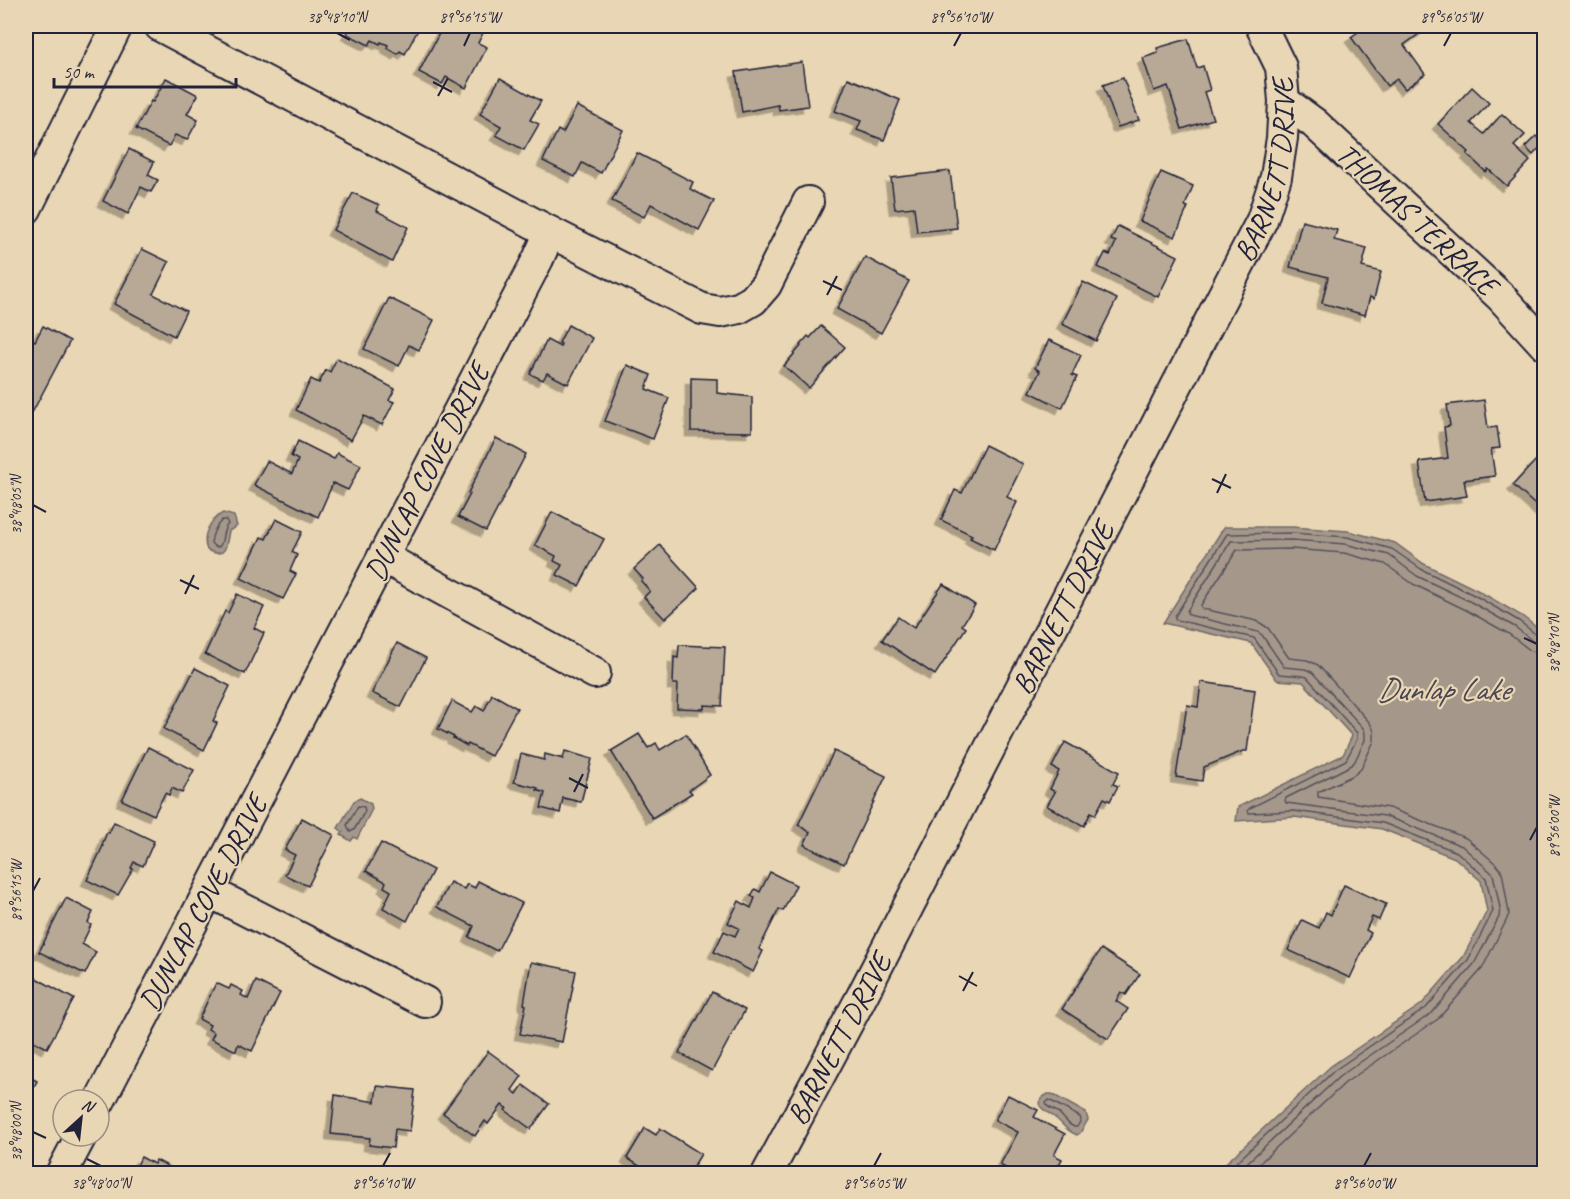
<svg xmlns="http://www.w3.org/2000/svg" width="1570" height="1199" font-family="Caveat,sans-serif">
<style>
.water{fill:#a5988b;stroke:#71696b;stroke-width:1.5}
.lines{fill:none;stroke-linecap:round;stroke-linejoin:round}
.shore{stroke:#56515b;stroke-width:1.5}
.building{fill:#b7a996;stroke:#22223b;stroke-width:1.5;filter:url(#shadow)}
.minor-casing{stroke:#22223b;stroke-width:34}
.minor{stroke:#e9d6b4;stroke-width:30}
.ticks{fill:none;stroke:#22223b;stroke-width:2}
.labels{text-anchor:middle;stroke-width:4.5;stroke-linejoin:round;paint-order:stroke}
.street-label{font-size:30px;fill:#22223b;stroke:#e9d6b4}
.water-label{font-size:32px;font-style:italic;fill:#494553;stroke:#e9d6b4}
.neatline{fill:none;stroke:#22223b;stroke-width:2}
.ticks-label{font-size:15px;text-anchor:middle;fill:#22223b}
</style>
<defs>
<filter id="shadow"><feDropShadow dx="-5.5" dy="5.5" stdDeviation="0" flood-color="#0004"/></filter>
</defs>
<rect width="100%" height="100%" fill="#e9d6b4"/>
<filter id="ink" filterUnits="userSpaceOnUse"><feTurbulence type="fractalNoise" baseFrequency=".0167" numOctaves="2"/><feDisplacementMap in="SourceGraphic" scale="12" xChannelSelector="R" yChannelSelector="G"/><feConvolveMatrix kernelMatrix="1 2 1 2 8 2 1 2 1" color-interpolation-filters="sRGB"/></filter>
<g filter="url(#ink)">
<g class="water">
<path d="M223,513l11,3 3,10 -8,5c-3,13 -1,29 -22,19 -6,-15 3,-30 16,-37z"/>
<path d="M1224,527h68l56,4 47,12 29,21 53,26 45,26 22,17v540h-329l116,-107 91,-62 41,-47 24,-46 -6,-30 -26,-23 -73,-29 -88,-12 -58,4 2,-14 105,-52 9,-19 -49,-54 -26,-2 -26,-37 -88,-20z"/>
<path d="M360,798l11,6 1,5 -15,30 -3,-2 -3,4 -10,-6 2,-3 -5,-4 16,-27z"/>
<path d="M1048,1094h4l34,19 2,7 -8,13 -3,2c-13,-5 -13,-11 -23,-18 -9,-7 -25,-13 -6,-23z"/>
</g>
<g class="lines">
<g class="shore">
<path d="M222,520h4l2,4c-8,9 -3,16 -9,23h-4l-4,-4c1,-9 4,-16 11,-23z"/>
<path d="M358,806l6,1 1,4 -11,19 -4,2 -3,-7z"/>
<path d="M1049,1100l31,17 1,3 -4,7h-3l-5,-3 -10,-11 -12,-7 -1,-3z"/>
<path d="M1224,1174l111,-104 91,-62 42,-48 25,-49 -7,-33 -29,-26 -74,-29 -89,-12 -45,2 -1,-3 2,-2 96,-48 11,-21v-6l-50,-56 -4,-1 -24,-2 -25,-36 -77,-18 -2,-2v-2l52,-82 65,-1 55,4 45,12 29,20 53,26 45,26 20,16 5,1"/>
<path d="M1235,1174l105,-98 92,-63 42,-49 25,-47 1,-9 -7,-34 -31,-28 -77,-30 -99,-13 -1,-2 1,-3 66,-33 3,-4 10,-21v-6l-1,-5 -52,-57 -7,-3 -21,-2 -22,-32 -4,-3 -69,-17 -2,-2v-2l44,-70 61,-1 53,4 44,11 28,21 54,26 44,25 20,16 9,2"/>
<path d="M1248,1174l97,-91 93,-64 44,-50 24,-48 3,-7 -6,-37 -2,-7 -5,-6 -30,-26 -77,-30 -71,-11v-5l36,-17 7,-6 13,-28v-10l-4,-8 -52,-58 -11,-5 -18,-2 -21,-30 -11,-7 -54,-12 -2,-2v-2l36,-55 54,-1 53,4 41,11 28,20 53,26 43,24 22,17 13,3"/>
</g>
</g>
<g class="building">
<path d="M351,26h69l-15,28 -5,-3 -2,3 -11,-6 1,-3 -7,-3 -1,2 -8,-4 -3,5 -22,-11z"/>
<path d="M443,26h35l7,3 -7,14 9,4 -21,41 -20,-11 -4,7 -23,-12z"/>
<path d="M1367,26h63l-26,19 21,29 -20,15 -8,-10 -10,7 -36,-49z"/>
<path d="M1188,39l9,29 6,-2 7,24 -6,2 9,27 -31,10 -14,-43 -14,5 -11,-33 15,-5 -1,-5z"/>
<path d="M802,62l6,44 -29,4 -1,-5 -36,7 -6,-40z"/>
<path d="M166,78l32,17 -11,19 11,6 -11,20 -12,-5 -6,11 -33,-17 15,-28 2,1z"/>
<path d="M500,78l41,23 -11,19 9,4 -15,26 -28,-15 5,-9 -21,-12z"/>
<path d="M848,78l52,22 -16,40 -27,-10 4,-9 -26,-10z"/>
<path d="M1123,78l16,42 -21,7 -15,-42z"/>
<path d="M1472,87l17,16 -18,20 13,11 18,-20 23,21 -11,11 16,15 -23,25 -19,-17 -2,3 -19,-18 2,-2 -31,-28z"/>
<path d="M577,106l46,24 -22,43 -19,-10 -7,14 -32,-16 15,-31 5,3z"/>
<path d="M1536,136l8,7 -11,12 -8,-8z"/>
<path d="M129,149l25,13 -6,13 10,5 -7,12 -10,-5 -13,27 -25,-13z"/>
<path d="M637,153l56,29 -3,7 24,12 -15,29 -48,-26 -7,13 -32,-16z"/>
<path d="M950,171l7,57 -40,4 -3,-25 -19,2 -4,-31z"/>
<path d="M1161,172l32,14 -8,20 3,1 -13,30 -35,-16z"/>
<path d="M353,193l26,12 -2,6 31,16 -16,35 -59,-32z"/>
<path d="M1302,221l35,9 -3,10 33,8 -5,19 19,5 -7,27 -4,-2 -5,18 -43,-12 6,-26 -38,-10z"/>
<path d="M1118,226l60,30 -20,41 -60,-30 7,-14 5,2 6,-13 -5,-2z"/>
<path d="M142,249l27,13 -16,32 33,17 -12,25 -60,-32z"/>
<path d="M865,257l44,24 -28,52 -44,-24z"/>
<path d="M1083,282l34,17 -21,42 -34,-17z"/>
<path d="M389,298l45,22 -15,30 -10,-5 -10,21 -35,-17z"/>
<path d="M568,325l24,13 -24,46 -21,-11 -4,7 -13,-6 17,-34 13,7 1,-3 -2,-1z"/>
<path d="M43,326l27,15 -38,72 -6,-4v-62l2,1 4,-8 3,1z"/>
<path d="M821,326l24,21 -36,41 -25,-22 17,-20 -1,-1 8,-9 2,2z"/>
<path d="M1049,340l32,15 -9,20 5,2 -15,31 -32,-16 10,-21 -5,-3z"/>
<path d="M337,358l58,31 -6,11 5,2 -12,23 -18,-9 -13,24 -55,-30 15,-31 8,4 7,-13 4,2z"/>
<path d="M627,365l24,10 -5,14 23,9 -16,41 -48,-18z"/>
<path d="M691,378l26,1v14l35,4v35l-61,-1z"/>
<path d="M1484,400l4,28 9,-1 3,21 -9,1 4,27 -31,4 3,16 -42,6 -6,-40 29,-4 -4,-31 6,-1 -3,-21z"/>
<path d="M496,438l30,16 -40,77 -28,-14 12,-23 -2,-1z"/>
<path d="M298,441l36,18 3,-6 24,12 -13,25 -15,-7 -15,34 -64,-32 13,-24 25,13 6,-14 -7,-4z"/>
<path d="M985,445l38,19 -16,33 10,5 -23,48 -24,-12 2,-3 -31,-15 14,-30 7,3z"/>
<path d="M1537,459l7,7v47l-31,-28z"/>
<path d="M552,512l52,27 -25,47 -22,-11 5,-10 -8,-4 2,-5 -21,-11z"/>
<path d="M276,519l26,13 -10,20 5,3 -7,16 6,3 -13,25 -42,-21 20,-41 5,2z"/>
<path d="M660,545l39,43 -34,31 -21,-22 6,-6 -9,-10 2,-2 -9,-10z"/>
<path d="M943,584l32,21 -13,20 4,3 -31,47 -53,-35 16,-23 16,11z"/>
<path d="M237,594l27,13 -10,21 10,5 -19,41 -40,-20 20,-43 3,2z"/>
<path d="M397,643l29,15 -25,49 -29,-14z"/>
<path d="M679,645l46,2 -3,59 -18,-1v4l-27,-1 1,-24h-5l1,-27 4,1z"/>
<path d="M195,668l35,18 -17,35 4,2 -13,27 -40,-21z"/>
<path d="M1201,682l54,8 -8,61h-4l-39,16 -2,14 -26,-4 11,-72 11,2z"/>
<path d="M492,694l25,14 -26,48 -23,-12 -1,2 -14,-8 1,-1 -16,-8 14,-28 20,11 4,-6 8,5z"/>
<path d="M639,734l9,14 8,-5 4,7 26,-16 24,41 -21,15 3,3 -40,25 -41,-67z"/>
<path d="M1065,742l54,30 -6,12 5,2 -8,15 -6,-3 -9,17 -4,-3 -7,14 -37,-20 8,-14 -5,-3 9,-18 -7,-4z"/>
<path d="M148,747l46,23 -12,23 -10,-5 -3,7 -4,-2 -11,22 -32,-15z"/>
<path d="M565,751l27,8 -11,43 -18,-4 -3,15 -19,-5 4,-15 -8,-3 1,-2 -24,-6 7,-28 23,6 1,-6 18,5z"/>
<path d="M834,751l52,25 -42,88 -40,-19 6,-13 -12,-7z"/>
<path d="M302,818l32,17 -26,51 -23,-11 10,-20 -10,-5z"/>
<path d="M114,822l40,19 -11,25 -9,-4 -3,6 2,1 -15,26 -31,-15 16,-34 -1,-1 5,-13 2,1z"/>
<path d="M381,843l52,27 -26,51 -24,-13 8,-17 -7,-4 2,-5 -20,-11z"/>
<path d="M770,872l26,13 -13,26 -4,-2 -20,40 4,2 -10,21 -39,-20 10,-21 11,5 4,-8 -11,-5 11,-22 12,7 4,-10 -4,-2 4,-7 5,3z"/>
<path d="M478,881l44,22 -25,48 -28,-14 5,-11 -37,-19 13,-25 14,7 3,-5 8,4z"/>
<path d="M1344,885l42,19 -7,16 -7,-3 -6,13 5,3 -21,45 -62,-28 14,-30 17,8 7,-16 5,3z"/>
<path d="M66,898l27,14 -5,11 3,2 -9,19 14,8 -11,22 -46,-22z"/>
<path d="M1101,949l39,25 -14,21 -5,-3 -5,9 12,8 -20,30 -46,-30z"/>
<path d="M531,962l45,9 -14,71 -42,-8 6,-29 -2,-1z"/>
<path d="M36,978l38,21 -27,49 -21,-11v-39z"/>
<path d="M256,981l24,12 -28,58 -14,-7 -2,7 -25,-12 3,-6 -6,-4 2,-4 -11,-6 17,-36 13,6 2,-4 12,6 -2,4 7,4z"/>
<path d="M712,992l33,18 -33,61 -33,-18z"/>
<path d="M488,1051l34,25 -10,14 5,4 6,-9 26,19 -18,25 -26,-19 2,-2 -5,-3 -14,19 -3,-3 -10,15 -32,-23z"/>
<path d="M26,1075l11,6 -11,21z"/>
<path d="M377,1086l38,4 -5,41 -15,-2 -2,19 -24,-3 1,-7 -39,-4 4,-39 40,7z"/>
<path d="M1008,1095l30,15 -4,7 31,17 -11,21 8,4 -8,15h-38l-16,-9 18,-33 -23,-12z"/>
<path d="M645,1128l11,7 4,-7 41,26 -12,20h-53l5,-7 -14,-9z"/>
<path d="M141,1157l13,7 2,-4 27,14h-50z"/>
</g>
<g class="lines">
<defs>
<g id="minor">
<path d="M160,26l390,206 152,77 18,3 19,-4 14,-8 13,-15 42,-83"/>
<path d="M1284,101l30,22 187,174 43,47"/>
<path d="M26,209l91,-183"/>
<path d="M383,557l212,116"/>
<path d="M210,892l215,110"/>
<path d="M99,1102l439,-843 12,-27"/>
<path d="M61,1174l20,-38"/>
<path id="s1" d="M767,1174l94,-176 401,-778 14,-43 6,-39 2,-37 -3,-34 -20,-41"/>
</g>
</defs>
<use href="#minor" class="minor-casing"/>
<use href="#minor" class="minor"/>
</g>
</g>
<path class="ticks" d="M337,33l13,7M464,46l6,-13M954,46l7,-13M1444,46l7,-13M433,82l19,10M438,96l10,-18M823,281l19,9M827,295l10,-19M1212,479l19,9M1217,493l9,-19M33,505l13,7M180,580l19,9M185,594l9,-19M1524,638l13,6M569,778l19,10M574,792l9,-18M1530,840l7,-13M33,891l7,-13M959,976l18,10M963,991l10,-19M33,1132l13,6M87,1159l14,7M383,1166l7,-13M874,1166l7,-13M1364,1166l7,-13"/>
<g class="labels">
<g class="street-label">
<text dy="10" stroke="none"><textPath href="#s1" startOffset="1125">BARNETT DRIVE</textPath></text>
<text transform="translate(1417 219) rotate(43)" y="10">THOMAS TERRACE</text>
<text transform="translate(427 472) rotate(-63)" y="10">DUNLAP COVE DRIVE</text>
<text transform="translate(1063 608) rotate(-63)" y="10">BARNETT DRIVE</text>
<text transform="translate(203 903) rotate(-62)" y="10">DUNLAP COVE DRIVE</text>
<text transform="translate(839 1039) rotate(-62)" y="10">BARNETT DRIVE</text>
</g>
<g class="water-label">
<text x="1443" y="700">Dunlap Lake</text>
</g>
</g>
<rect width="1570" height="1199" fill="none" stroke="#e9d6b4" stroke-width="66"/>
<g transform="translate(81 1118) rotate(27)"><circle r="28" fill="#e9d6b4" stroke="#998e84" stroke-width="1.5"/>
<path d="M0-4.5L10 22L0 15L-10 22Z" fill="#22223b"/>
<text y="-9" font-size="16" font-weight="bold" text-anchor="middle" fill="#22223b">N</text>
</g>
<path d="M54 78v9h182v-9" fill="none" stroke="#22223b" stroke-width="3"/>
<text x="63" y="78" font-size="18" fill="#22223b" stroke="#e9d6b4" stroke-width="4.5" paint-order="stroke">50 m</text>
<rect x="33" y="33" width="1504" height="1133" class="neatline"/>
<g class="ticks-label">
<text x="337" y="22">38°48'10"N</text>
<text x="470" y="22">89°56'15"W</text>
<text x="961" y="22">89°56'10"W</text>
<text x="1451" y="22">89°56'05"W</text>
<text transform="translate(16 505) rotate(-90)" y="5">38°48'05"N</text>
<text transform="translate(1554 644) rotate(-90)" y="5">38°48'10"N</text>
<text transform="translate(1554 827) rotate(-90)" y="5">89°56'00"W</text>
<text transform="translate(16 891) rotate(-90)" y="5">89°56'15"W</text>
<text transform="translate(16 1132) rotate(-90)" y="5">38°48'00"N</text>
<text x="101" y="1188">38°48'00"N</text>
<text x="383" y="1188">89°56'10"W</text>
<text x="874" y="1188">89°56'05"W</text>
<text x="1364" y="1188">89°56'00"W</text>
</g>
</svg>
